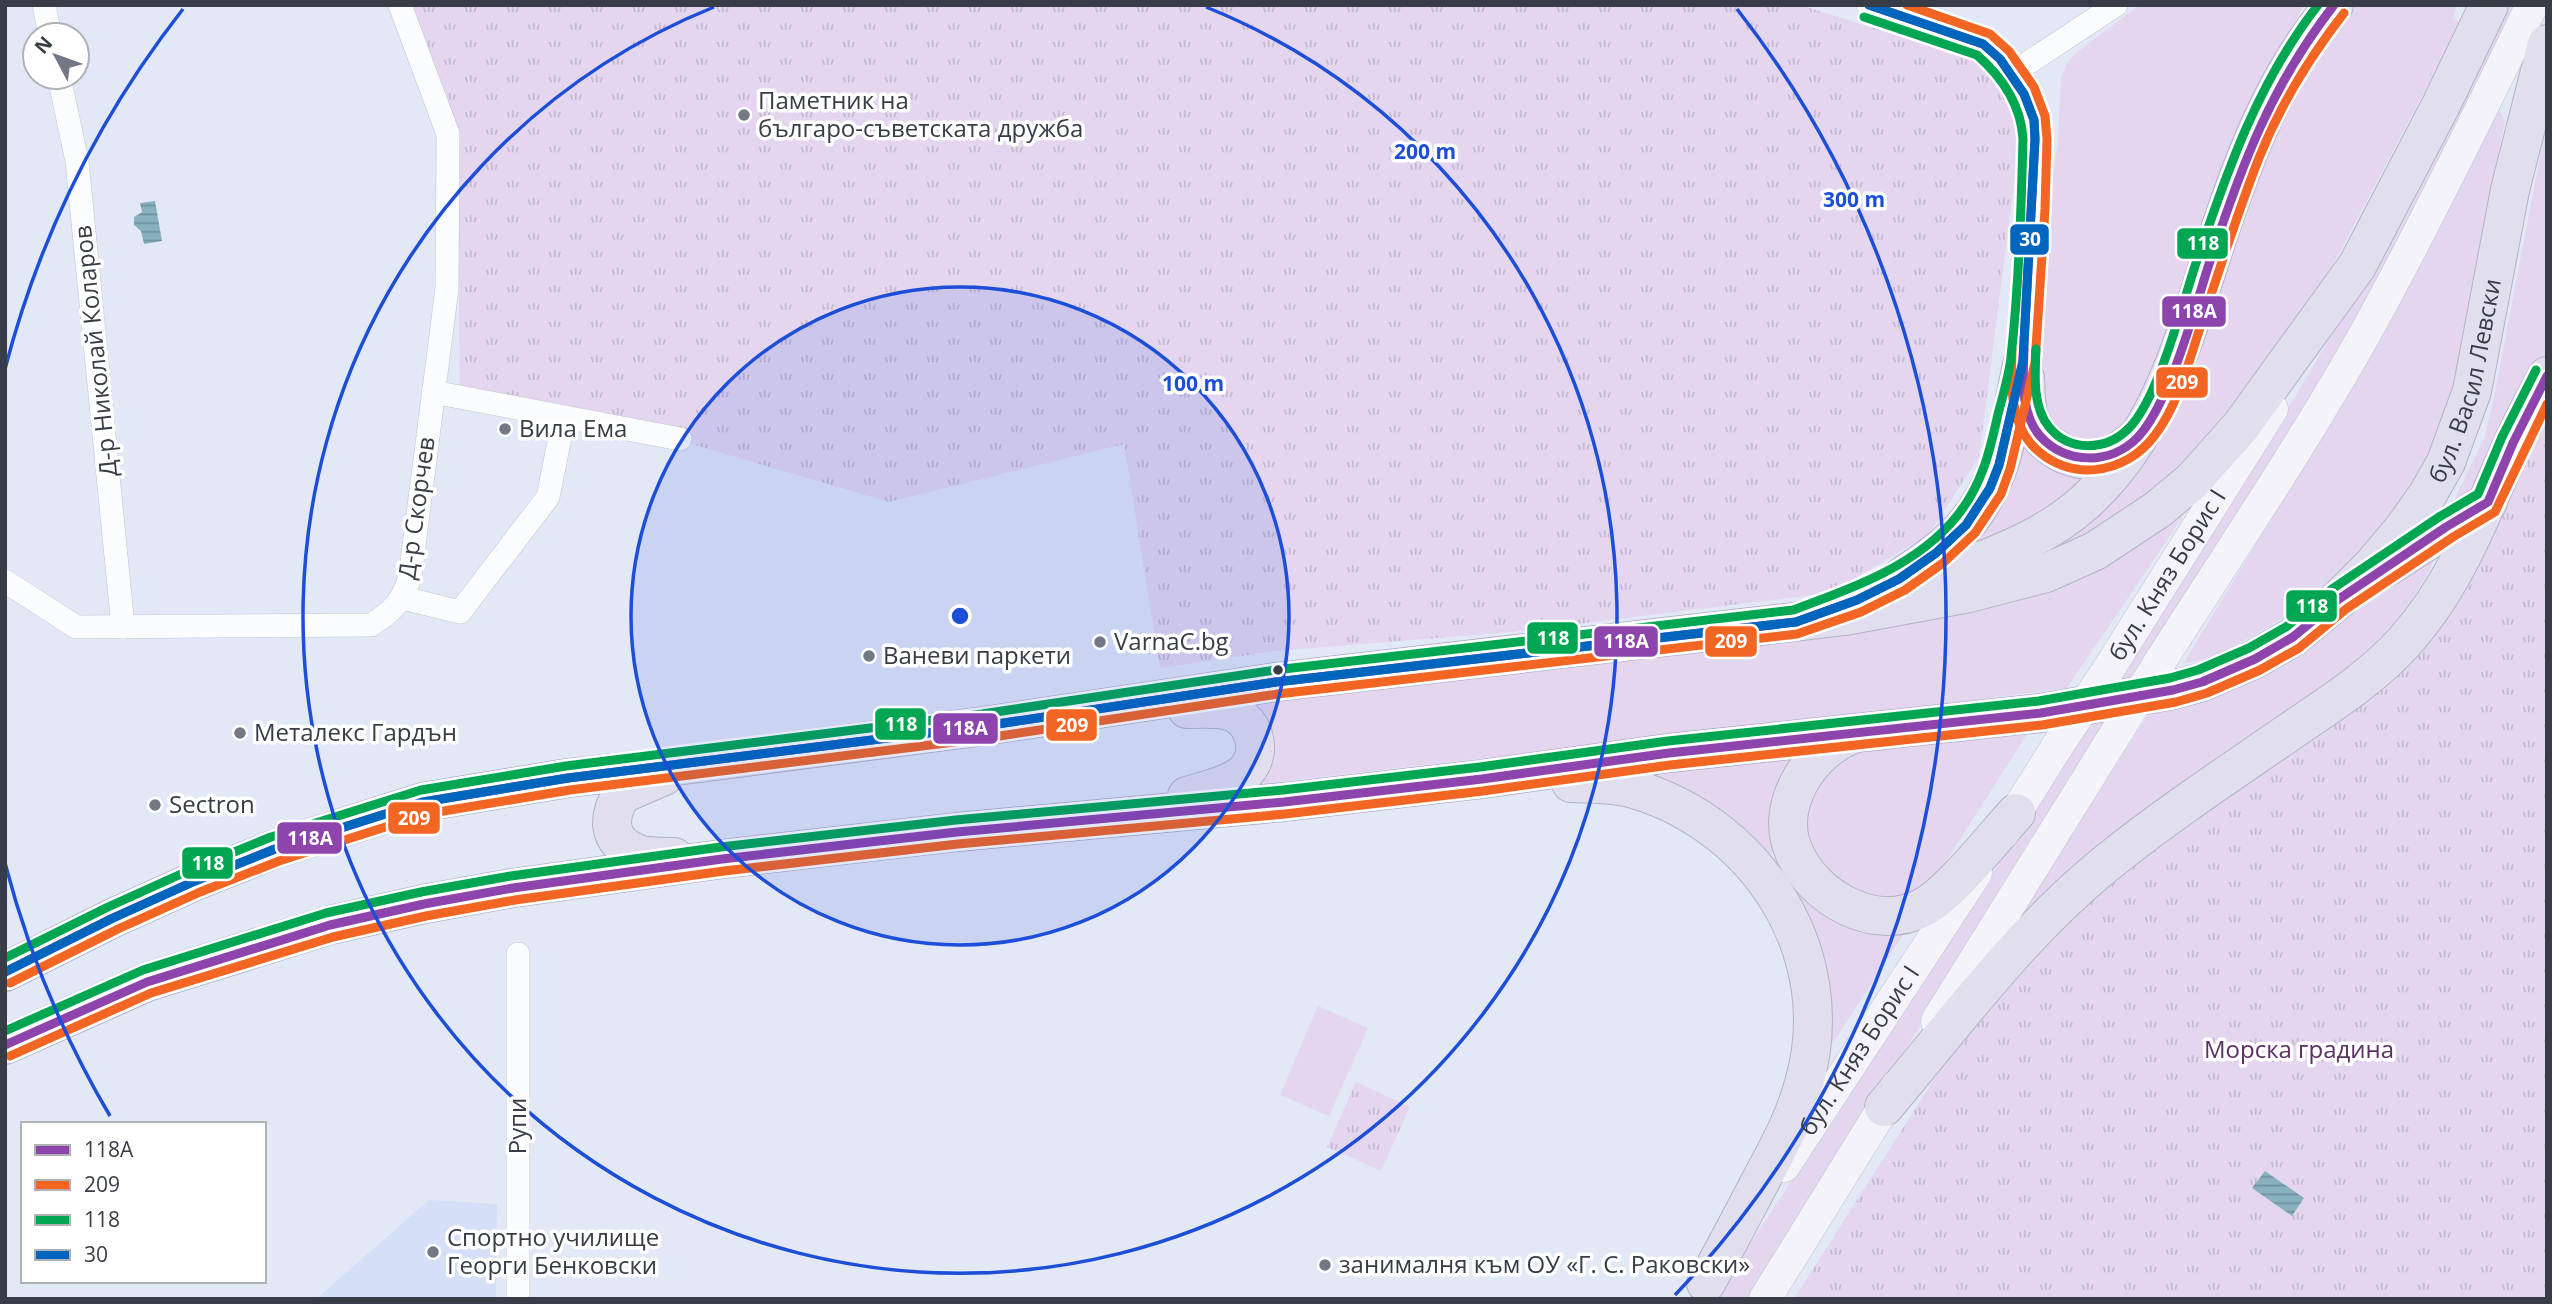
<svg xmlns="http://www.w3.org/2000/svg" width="2552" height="1304" font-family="'Open Sans',sans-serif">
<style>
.built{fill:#d5dff7}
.green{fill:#e4d6ef}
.park{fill:url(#park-tufts)}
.water{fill:url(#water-rules)}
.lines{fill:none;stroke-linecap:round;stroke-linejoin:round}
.street-casing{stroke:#bfc4cf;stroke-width:24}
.secondary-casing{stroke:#bfc4cf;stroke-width:33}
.highway-casing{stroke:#b2b2c6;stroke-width:40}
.street{stroke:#fbfcfe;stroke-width:23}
.secondary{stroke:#f3f3f9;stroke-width:32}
.highway{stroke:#e1dfee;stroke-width:38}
.secondary-bridge-casing{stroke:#bfc4cf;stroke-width:33;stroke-linecap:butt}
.secondary-bridge{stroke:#f3f3f9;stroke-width:32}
.bus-1-casing{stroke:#fff;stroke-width:14}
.bus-2-casing{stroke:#fff;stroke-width:14}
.bus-3-casing{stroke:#fff;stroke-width:14}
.bus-4-casing{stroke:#fff;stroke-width:14}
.bus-1{stroke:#8e44ad;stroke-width:9}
.bus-2{stroke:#f26522;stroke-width:9}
.bus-3{stroke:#00a651;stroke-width:9}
.bus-4{stroke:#0065bd;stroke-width:9}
.ring{fill:none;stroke:#1d4ed8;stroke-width:3.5}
.poi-dot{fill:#747884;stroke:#fff;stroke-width:2.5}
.bus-dot{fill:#383c46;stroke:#fff;stroke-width:2.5}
.labels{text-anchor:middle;stroke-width:7;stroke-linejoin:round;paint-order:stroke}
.poi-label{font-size:24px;fill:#383c46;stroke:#fff;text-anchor:start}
.street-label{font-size:24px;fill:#383c46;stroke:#fff}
.park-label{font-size:24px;fill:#5a3162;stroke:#fff}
.centre{fill:#1d4ed8;stroke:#fff;stroke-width:3.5}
.ring-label{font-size:21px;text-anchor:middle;font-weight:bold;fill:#1d4ed8;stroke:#fff;stroke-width:7;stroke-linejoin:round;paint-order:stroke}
.line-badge{stroke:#fff;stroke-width:2.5}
.badge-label{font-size:19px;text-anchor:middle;font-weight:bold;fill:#fff}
</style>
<defs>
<pattern id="park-tufts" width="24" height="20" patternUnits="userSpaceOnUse" patternTransform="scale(1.75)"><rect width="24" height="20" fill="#e4d6ef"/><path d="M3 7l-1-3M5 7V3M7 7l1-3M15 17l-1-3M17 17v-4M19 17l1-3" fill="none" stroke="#c4b9ce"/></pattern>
<pattern id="water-rules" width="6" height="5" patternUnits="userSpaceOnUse" patternTransform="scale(1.75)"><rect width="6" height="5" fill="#88b1c0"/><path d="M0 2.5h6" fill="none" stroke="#70919e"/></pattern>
</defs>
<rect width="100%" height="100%" fill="#e2e8f6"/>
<path class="built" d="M429,1200l68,4 -1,95h-180z"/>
<g class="green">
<path d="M2140,5h164l-51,93 -95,283 -47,62 -42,-3 -34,-39 3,-125 20,-134 3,-65 7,-15 9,-10z"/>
<path d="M2344,5h114l-6,13 9,5 -149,281 -116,154 -119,86 -69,18 68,-36 176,-358z"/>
<path d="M2504,5h13l-68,145 -128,230 -397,640 -177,279h-34l201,-301 389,-614 58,-101z"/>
<path d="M2498,109l7,11 -46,249 -11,39 -16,42 -40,69 -83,84 -67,39 -31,15 -28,7 150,-247z"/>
<path d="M2547,120v231l-77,152h-14l1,-9 27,-55 9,-37z"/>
<path d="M2021,441l78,23 -33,44 -112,49z"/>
<path d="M2183,512l-1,6 -115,170 -203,26 -613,71 -12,-86 599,-71z"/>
<path d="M2433,541l5,10c-19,45 -47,79 -81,113l-352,275 150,-235 169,-72z"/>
<path d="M2032,726l-99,156 -42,20 -64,-22 -29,-60 33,-66z"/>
<path d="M1798,750l-21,96 -7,8 -10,-1 -136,-80z"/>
<path d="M1794,869l116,55 -87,134 -44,-180z"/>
<path d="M1318,1006l50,22 -39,88 -49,-21z"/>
</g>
<g class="park">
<path d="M411,5h1389l180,56 43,53 -44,343 -51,78 -98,58 -319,39 -236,19 -115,17 -36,-224 -235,58 -232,-68 -197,-36 -3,-265z"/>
<path d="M2547,392v907h-753l162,-254 83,-95 45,-44 63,-54 228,-161z"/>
<path d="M1356,1082l54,25 -29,64 -54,-24z"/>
</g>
<g class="water">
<path d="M155,201l7,40 -18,3 -3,-13 -7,-6v-8l8,-5 -2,-9z"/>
<path d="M2265,1171l39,27 -12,18 -40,-28z"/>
</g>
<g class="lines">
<defs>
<g id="street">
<path d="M44,5l6,30"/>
<path d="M1868,5l115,39 17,15 24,35 10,26 1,19 -2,70 -10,152"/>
<path d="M2011,74l105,-69"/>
<path d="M59,77l18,84 46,466"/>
<path d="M433,392l247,47"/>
<path d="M5,581l71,46 295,-2c22,-14 31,-23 39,-48l37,-289 1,-154 -48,-129"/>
<path d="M403,598l57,14 88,-115 16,-80"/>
<path d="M518,1299v-345"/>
</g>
<g id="secondary">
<path d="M2161,660c69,-108 142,-216 205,-328 59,-107 113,-217 166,-327"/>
<path id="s1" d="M2108,670l164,-261"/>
<path d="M2003,833l55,-88"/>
<path d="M1937,1021l173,-278"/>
<path id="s2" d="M1784,1166l192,-293"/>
<path d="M1765,1299l132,-213"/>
</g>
<g id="highway">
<path d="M2025,378c1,13 0,27 4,39 11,31 50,52 82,39 8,-4 16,-11 23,-16"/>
<path d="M2387,567l101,-65"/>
<path d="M1903,576c22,-15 46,-31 63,-52 39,-45 44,-107 57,-163"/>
<path d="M1915,587c57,-24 123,-42 170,-85 73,-66 99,-162 128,-251 28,-86 61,-177 121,-246"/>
<path d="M1187,709c12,0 26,-1 38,1 29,6 41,43 18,64 -14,12 -38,16 -56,22"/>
<path d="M1851,735c-43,17 -77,72 -57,117 20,46 80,80 128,56 28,-14 71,-70 94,-95"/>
<path d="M664,776l-42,18c-15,23 -15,47 14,59 10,5 26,3 38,4"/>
<path d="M1571,783c21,1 43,0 63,6 125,37 207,166 170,294 -9,35 -26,65 -43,97 -18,34 -36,69 -55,103"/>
<path d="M5,972l108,-54 82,-37 80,-32 148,-47 145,-24 124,-14 292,-38 292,-44 569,-66 124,-23 77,-20 49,-22 62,-41 35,-29 49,-55 116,-160 84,-161 48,-100"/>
<path id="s3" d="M5,1045l142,-63 183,-57 94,-21 89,-16 209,-29 235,-27 327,-30 198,-23 187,-26 372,-40 132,-23 29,-8 53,-23 38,-22 46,-38 34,-34 31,-37 24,-34 18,-32 26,-71 38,-201 37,-146"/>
<path d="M1884,1107c72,-85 140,-179 229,-249 55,-44 114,-83 172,-123 42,-29 86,-56 120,-94 51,-57 76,-126 106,-194 11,-24 24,-48 36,-71"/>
</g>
</defs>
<use href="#street" class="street-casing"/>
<use href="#secondary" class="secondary-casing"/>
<use href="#highway" class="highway-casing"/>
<use href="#street" class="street"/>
<use href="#secondary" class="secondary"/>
<use href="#highway" class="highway"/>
<defs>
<g id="secondary-bridge">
<path d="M2110,743l51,-83"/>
<path d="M2058,745l50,-75"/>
</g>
</defs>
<use href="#secondary-bridge" class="secondary-bridge-casing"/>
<use href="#secondary-bridge" class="secondary-bridge"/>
<defs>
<g id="bus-1">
<path d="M2024,349c-1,28 -4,64 16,87 26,29 71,29 98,1 32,-34 57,-130 72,-176 32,-97 61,-175 124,-256"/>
<path d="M5,972l108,-54 82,-37 80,-32 148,-47 145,-24 416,-52 292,-44 520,-60 61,-22 42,-21 37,-26 30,-28 24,-37 9,-23 24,-104 12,-222 -1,-19 -10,-26 -24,-35 -17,-15 -114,-39"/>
<path d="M5,1045l142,-63 183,-57 94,-21 89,-16 209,-29 235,-27 327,-30 198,-23 187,-26 372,-40 132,-23 29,-8 53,-23 38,-22 46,-38 107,-72 42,-25 25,-59 34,-67"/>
</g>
<g id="bus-2">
<path d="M2012,349c-1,31 -3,70 20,96 35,38 93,31 123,-10 23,-30 33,-71 45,-107 19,-57 37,-114 59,-170 21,-53 50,-100 85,-145"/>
<path d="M10,983l108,-54 82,-37 79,-31 147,-47 144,-24 416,-52 292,-44 519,-60 64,-22 44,-22 38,-27 32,-30 26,-39 9,-25 25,-106 10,-154 2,-70 -2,-23 -11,-29 -25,-36 -19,-17 -83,-29"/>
<path d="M10,1056l141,-63 182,-56 93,-21 89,-16 209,-29 234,-27 327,-30 198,-23 187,-26 372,-40 134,-23 31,-9 53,-23 39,-22 47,-39 107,-72 42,-25 52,-108"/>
</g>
<g id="bus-3">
<path d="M2036,349c-1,25 -4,57 13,78 20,25 57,24 79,2 30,-29 54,-124 68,-166 31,-92 62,-181 122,-258"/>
<path d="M5,958l103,-51 82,-37 81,-33 150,-47 145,-24 416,-52 293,-44 518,-60c58,-21 124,-44 164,-94 25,-31 33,-65 41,-102 5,-19 11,-38 13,-57 8,-72 10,-146 12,-218 -2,-34 -21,-62 -46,-84l-113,-38"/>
<path d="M5,1031l138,-61 183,-57 95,-21 90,-16 210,-29 235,-27 327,-30 197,-23 188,-26 371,-40 131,-23 28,-8 51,-22 37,-21 46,-38 107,-72 39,-23 24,-57 34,-67"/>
</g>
<path id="bus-4" d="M5,972l108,-54 82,-37 80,-32 148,-47 145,-24 416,-52 292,-44 520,-60 61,-22 42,-21 37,-26 30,-28 24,-37 9,-23 24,-104 12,-222 -1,-19 -10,-26 -24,-35 -17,-15 -114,-39"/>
</defs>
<use href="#bus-1" class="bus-1-casing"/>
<use href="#bus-2" class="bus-2-casing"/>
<use href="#bus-3" class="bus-3-casing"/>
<use href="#bus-4" class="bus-4-casing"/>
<use href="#bus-1" class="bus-1"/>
<use href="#bus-2" class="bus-2"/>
<use href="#bus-3" class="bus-3"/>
<use href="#bus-4" class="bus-4"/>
</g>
<circle cx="960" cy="616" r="329" fill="#1d4ed8" fill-opacity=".12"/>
<g class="ring">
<circle cx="960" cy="616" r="329"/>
<path d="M1206 7A657 657 0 1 1 714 7"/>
<path d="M110 1116A986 986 0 0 1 5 863M5 369A986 986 0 0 1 183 9M1737 9A986 986 0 0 1 1675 1295"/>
</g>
<g class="poi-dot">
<circle cx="744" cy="115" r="7"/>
<circle cx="505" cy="429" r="7"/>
<circle cx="1100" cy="642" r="7"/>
<circle cx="869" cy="656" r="7"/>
<circle cx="240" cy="733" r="7"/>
<circle cx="155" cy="805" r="7"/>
<circle cx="433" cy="1252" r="7"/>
<circle cx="1325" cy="1265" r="7"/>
</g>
<circle class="bus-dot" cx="1278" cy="670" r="6"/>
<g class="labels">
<g class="poi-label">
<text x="758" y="109">Паметник на<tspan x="758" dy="28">българо-съветската дружба</tspan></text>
<text x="519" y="437">Вила Ема</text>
<text x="1114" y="650">VarnaC.bg</text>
<text x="883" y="664">Ваневи паркети</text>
<text x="254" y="741">Металекс Гардън</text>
<text x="169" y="813">Sectron</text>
<text x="447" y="1246">Спортно училище<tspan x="447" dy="28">Георги Бенковски</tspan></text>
<text x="1339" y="1273">занималня към ОУ «Г. С. Раковски»</text>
</g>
<g class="street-label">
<text transform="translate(96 351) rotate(-96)" y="8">Д-р Николай Коларов</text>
<text dy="8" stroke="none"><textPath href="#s3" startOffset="2656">бул. Васил Левски</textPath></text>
<text transform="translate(417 508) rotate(-82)" y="8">Д-р Скорчев</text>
<text dy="8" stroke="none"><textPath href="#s1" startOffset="112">бул. Княз Борис I</textPath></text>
<text dy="8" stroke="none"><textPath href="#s2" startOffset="138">бул. Княз Борис I</textPath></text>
<text transform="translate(518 1126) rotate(-90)" y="8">Рупи</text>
</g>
<g class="park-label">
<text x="2299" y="1058">Морска градина</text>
</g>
</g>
<circle cx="960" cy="616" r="10" class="centre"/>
<g class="ring-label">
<text x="1425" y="159">200 m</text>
<text x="1854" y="207">300 m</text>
<text x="1193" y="391">100 m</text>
</g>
<g class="line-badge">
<rect x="2009" y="223" width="41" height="33" rx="7" fill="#0065bd"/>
<rect x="2176" y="227" width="53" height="33" rx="7" fill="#00a651"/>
<rect x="2161" y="295" width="66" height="33" rx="7" fill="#8e44ad"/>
<rect x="2155" y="366" width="54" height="33" rx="7" fill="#f26522"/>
<rect x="2285" y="589" width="53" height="34" rx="7" fill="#00a651"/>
<rect x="1526" y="621" width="53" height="34" rx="7" fill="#00a651"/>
<rect x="1593" y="625" width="66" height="33" rx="7" fill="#8e44ad"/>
<rect x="1704" y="625" width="54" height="33" rx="7" fill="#f26522"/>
<rect x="874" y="707" width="53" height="34" rx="7" fill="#00a651"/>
<rect x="1045" y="708" width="53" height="34" rx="7" fill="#f26522"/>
<rect x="932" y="712" width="67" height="33" rx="7" fill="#8e44ad"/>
<rect x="387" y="801" width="54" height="34" rx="7" fill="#f26522"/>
<rect x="276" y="821" width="67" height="34" rx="7" fill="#8e44ad"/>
<rect x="181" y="846" width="53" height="34" rx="7" fill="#00a651"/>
</g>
<g class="badge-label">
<text x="2030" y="246">30</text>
<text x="2203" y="250">118</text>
<text x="2194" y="318">118А</text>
<text x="2182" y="389">209</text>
<text x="2312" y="613">118</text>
<text x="1553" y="645">118</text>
<text x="1626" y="648">118А</text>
<text x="1731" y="648">209</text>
<text x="901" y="731">118</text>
<text x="1072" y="732">209</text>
<text x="965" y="735">118А</text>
<text x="414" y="825">209</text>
<text x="310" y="845">118А</text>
<text x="208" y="870">118</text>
</g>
<rect width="2552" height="1304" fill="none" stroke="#383c46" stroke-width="14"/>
<rect x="21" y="1122" width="245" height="161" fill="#ffffff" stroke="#afb1b5" stroke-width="2"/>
<rect x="35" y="1145" width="35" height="10" fill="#8e44ad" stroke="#afb1b5" stroke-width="2"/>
<text x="84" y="1157" font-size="21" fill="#383c46">118А</text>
<rect x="35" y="1180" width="35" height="10" fill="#f26522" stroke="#afb1b5" stroke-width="2"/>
<text x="84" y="1192" font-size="21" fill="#383c46">209</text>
<rect x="35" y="1215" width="35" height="10" fill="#00a651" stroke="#afb1b5" stroke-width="2"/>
<text x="84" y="1227" font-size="21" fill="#383c46">118</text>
<rect x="35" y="1250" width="35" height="10" fill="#0065bd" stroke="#afb1b5" stroke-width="2"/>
<text x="84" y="1262" font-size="21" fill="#383c46">30</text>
<g transform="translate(56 56) rotate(311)"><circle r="33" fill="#ffffff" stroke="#afb1b5" stroke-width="2"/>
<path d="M0-5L12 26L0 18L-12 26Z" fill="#747884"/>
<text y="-10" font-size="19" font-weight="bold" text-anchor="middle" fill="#383c46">N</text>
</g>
</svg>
